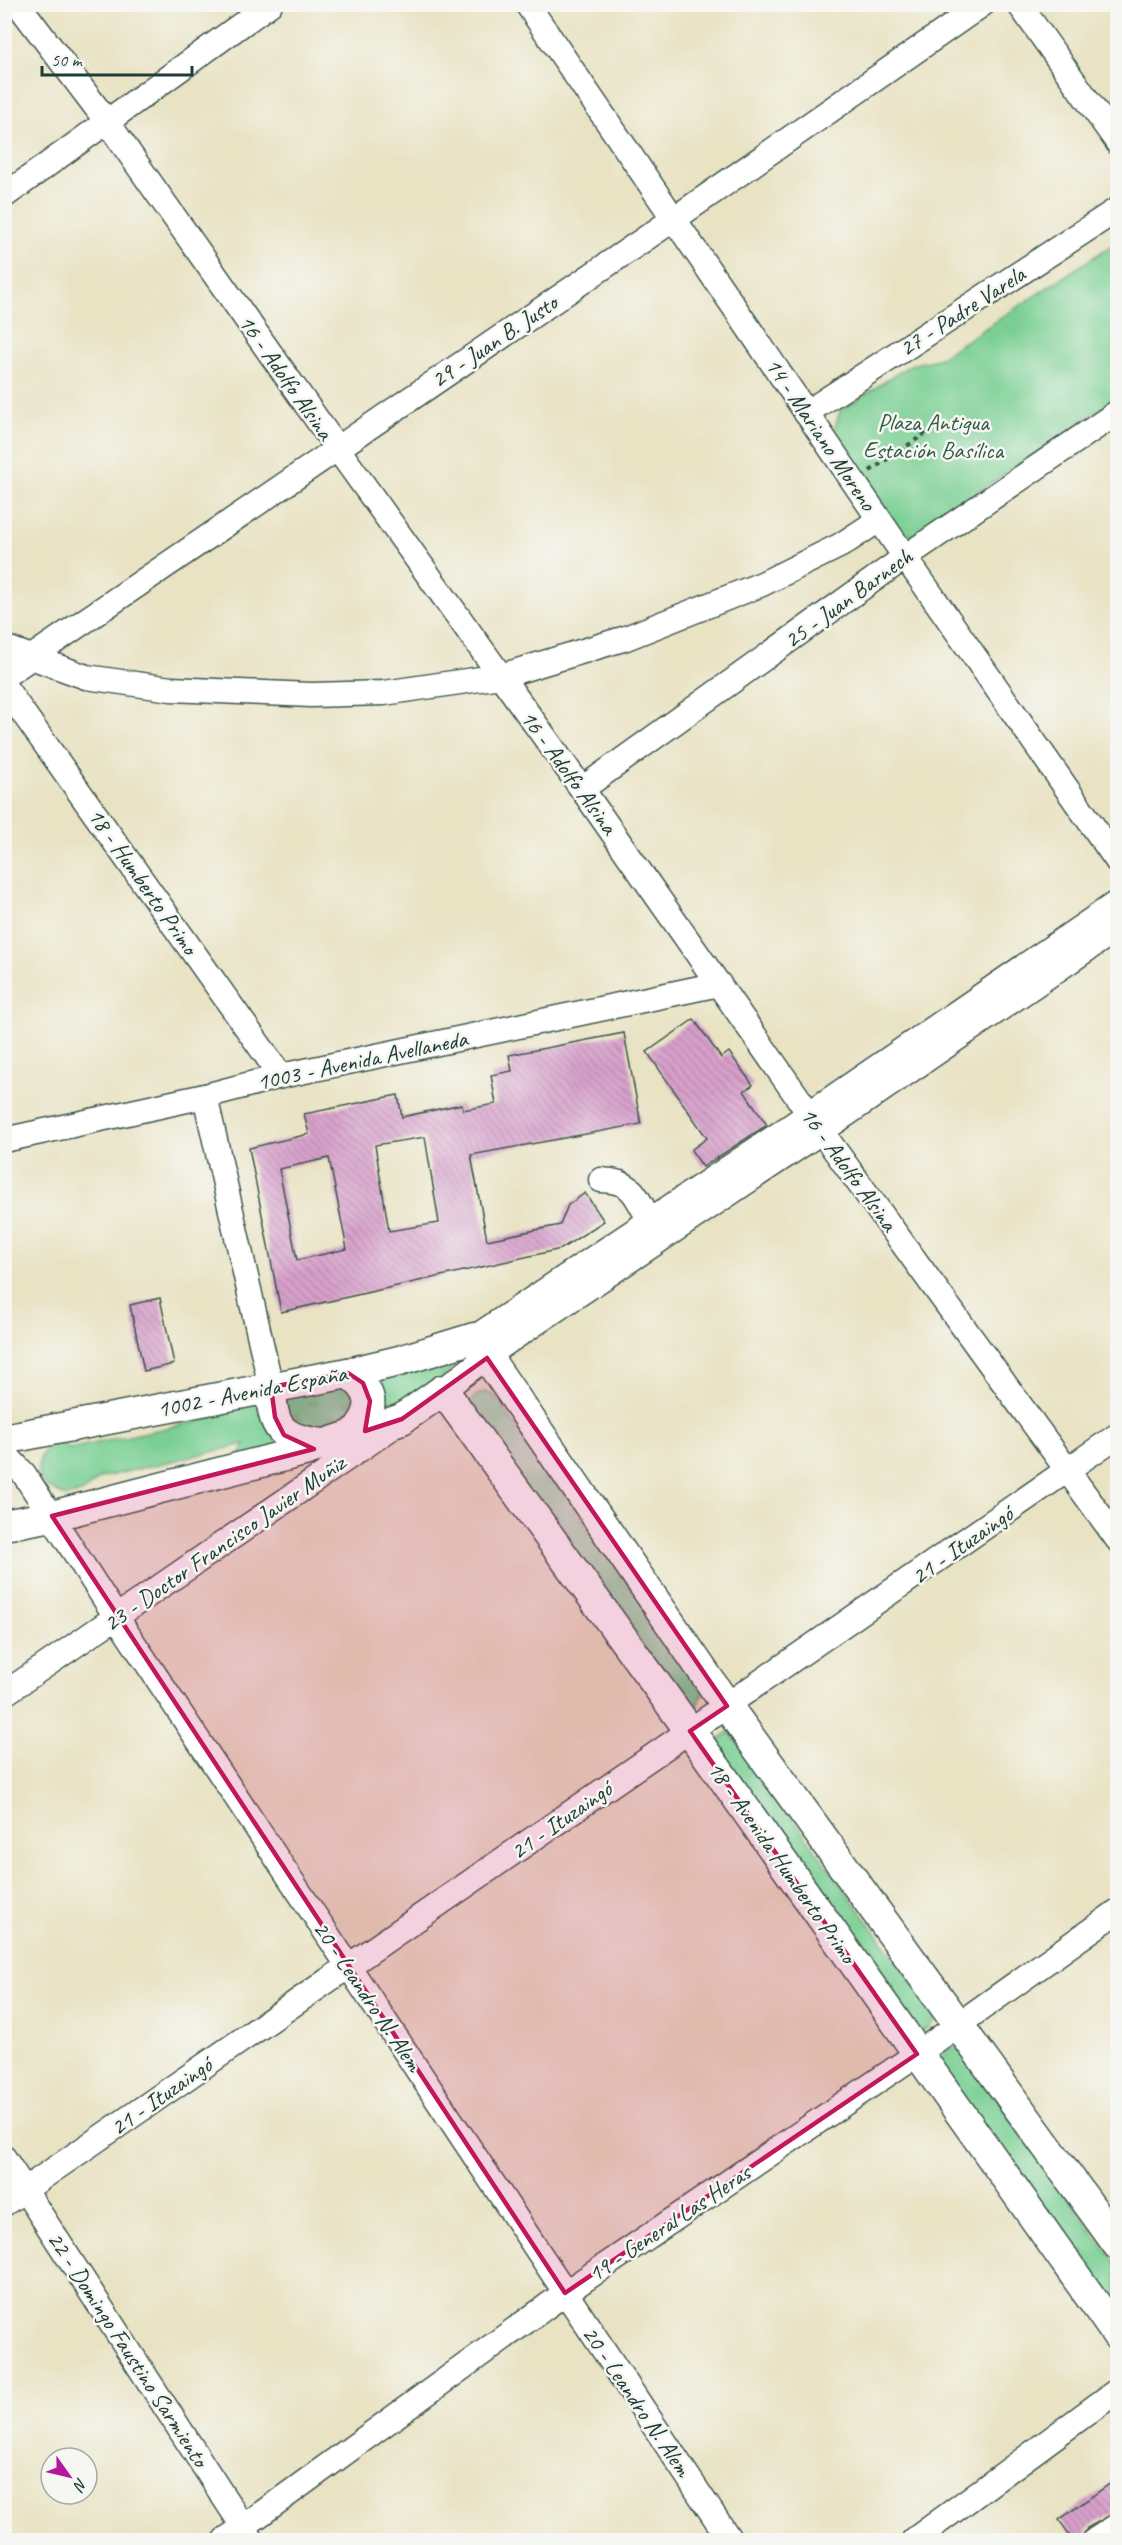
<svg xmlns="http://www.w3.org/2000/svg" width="1122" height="2545" font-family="Caveat,sans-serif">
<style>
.grass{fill:url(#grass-tufts);stroke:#4c8664;stroke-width:1.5}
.green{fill:#79cf93;stroke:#4c8664;stroke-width:1.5}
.building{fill:url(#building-back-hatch);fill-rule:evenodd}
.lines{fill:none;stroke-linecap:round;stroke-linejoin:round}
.minor-casing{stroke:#3d564a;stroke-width:27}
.major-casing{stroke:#3d564a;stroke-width:33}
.path{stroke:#3d564a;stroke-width:4;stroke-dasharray:4.5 4.5;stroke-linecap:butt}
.minor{stroke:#fff;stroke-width:24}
.major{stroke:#fff;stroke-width:30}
.marked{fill:#c2185b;fill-opacity:0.2;stroke:#c2185b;stroke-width:4.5;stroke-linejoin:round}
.labels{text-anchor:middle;stroke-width:5;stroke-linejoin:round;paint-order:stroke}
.street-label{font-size:24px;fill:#1f3d34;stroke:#f6f6f2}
.park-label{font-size:24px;fill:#315a47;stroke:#f6f6f2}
</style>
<defs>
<pattern id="grass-tufts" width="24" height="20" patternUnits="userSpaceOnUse" patternTransform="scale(1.5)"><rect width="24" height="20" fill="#79cf93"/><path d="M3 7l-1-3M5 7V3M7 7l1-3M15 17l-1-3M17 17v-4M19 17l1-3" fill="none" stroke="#63a979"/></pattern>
<pattern id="building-back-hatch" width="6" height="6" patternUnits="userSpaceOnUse" patternTransform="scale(1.5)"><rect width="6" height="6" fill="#d8a0cc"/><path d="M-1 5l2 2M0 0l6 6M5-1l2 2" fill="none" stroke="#af84a6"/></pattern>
</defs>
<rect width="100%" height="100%" fill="#f6f6f2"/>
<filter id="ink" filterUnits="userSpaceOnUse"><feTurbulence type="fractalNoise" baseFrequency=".0167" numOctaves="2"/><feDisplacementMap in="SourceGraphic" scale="12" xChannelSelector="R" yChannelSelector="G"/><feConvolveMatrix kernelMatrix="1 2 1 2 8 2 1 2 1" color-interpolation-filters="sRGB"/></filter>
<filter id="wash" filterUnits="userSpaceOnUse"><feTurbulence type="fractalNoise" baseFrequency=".008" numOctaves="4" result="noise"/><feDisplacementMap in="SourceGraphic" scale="24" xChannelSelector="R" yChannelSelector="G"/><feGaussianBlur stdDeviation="1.35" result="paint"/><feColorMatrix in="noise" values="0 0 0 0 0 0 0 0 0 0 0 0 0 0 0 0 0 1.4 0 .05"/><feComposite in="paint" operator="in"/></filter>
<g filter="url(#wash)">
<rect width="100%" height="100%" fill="#e9e3c4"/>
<path class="grass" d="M347,1380l10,19 -2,11 -29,20 -22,3 -23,-24 6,-16z"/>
<g class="green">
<path d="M1117,242v155l-201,138 -13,1 -69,-106 6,-19 70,-46 28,-6z"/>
<path d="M443,1365l5,1 2,5 -4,4 -69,39 -6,-37z"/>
<path d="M484,1392l8,1 209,291 3,8 -6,14 -8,4 -222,-300 7,-14z"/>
<path d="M254,1397l34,50 -50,12 7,-15 -145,34 -17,14 -17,5c-6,-4 -16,-7 -20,-12 -16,-18 -4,-38 14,-45l9,9 143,-31 12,-17z"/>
<path d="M729,1732l207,282c-2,12 -9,18 -22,17l-199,-289z"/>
<path d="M953,2047l8,1 156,217v54l-180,-254 7,-14z"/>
</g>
<g id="blocks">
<g class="building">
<path d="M694,1019l27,39 8,-6 24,33 -9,6 23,34 -64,42 -12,-17 16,-12 -60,-86z"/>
<path d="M624,1033l17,91 -170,31 16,85 73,-15 8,-20 17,-12 19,28 -43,28 -280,63 -32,-164 60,-14 -5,-20 94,-19 4,22 60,-13 1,6 33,-6 -5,-29 21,-4 -3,-16zM425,1137l14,86 -50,8 -14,-86zM329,1158l18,91 -50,11 -18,-91z"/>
<path d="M160,1298l14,66 -30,7 -14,-66z"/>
<path d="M1118,2478v33l-31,17 -6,11 -7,2 -15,-21z"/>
</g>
</g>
</g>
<g filter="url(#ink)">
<use href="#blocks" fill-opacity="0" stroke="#3d564a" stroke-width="1.5"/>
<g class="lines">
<defs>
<g id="minor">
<path d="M18,4l90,119 229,325 245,341 247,353 289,398"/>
<path d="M527,4l378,553 213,305"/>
<path d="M1019,4l99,139"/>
<path d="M4,196l266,-192"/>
<path d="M806,413l312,-204"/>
<path d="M4,647l82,30 85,12 140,6 73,-2 117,-17 125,-38 136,-54 79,-39 38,-25"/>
<path d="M4,676l670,-457 309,-215"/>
<path d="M4,686l277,390"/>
<path d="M582,789l323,-232 213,-145"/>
<path d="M205,1096l66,291"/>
<path d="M4,1140l201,-44 76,-20 438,-92"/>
<path d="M601,1180c33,1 34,15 49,41"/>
<path d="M474,1338l317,-212 327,-224"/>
<path d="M443,1390l57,-43 303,-203 315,-216"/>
<path d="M4,1453l20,21 93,144 613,922"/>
<path d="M4,1694l384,-264"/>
<path d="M4,2158l247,381"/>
<path d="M4,2204l1114,-769"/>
<path d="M225,2540l340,-247 352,-239 201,-143"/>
<path d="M914,2540l204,-150"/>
<path d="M1095,2540l23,-15"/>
</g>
<g id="major">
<path d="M348,1373c27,19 28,37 6,61"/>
<path d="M271,1387c1,42 10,52 51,57"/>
<path d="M4,1439l344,-66 51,-12 75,-23 253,368 391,539"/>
<path d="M4,1525l48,-9 252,-65 98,-32 41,-29 247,341 428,605"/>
</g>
</defs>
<use href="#minor" class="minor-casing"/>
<use href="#major" class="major-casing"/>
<path class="path" d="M870,471l59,-40"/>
<use href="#minor" class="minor"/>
<use href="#major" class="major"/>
</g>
</g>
<path class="marked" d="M487,1358l240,348 -37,25 227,323 -352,239 -513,-777 262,-67 -30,-14 -9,-18 -4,-30 77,-14 15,10 7,18 -5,30 37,-12z"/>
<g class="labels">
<g class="street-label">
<text transform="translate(962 311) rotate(-33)" y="8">27 - Padre Varela</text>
<text transform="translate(494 341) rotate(-34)" y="8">29 - Juan B. Justo</text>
<text transform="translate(286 377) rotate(55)" y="8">16 - Adolfo Alsina</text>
<text transform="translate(821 434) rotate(56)" y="8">14 - Mariano Moreno</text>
<text transform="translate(848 598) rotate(-36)" y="8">25 - Juan Barnech</text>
<text transform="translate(569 772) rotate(54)" y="8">16 - Adolfo Alsina</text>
<text transform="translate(143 881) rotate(55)" y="8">18 - Humberto Primo</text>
<text transform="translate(362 1060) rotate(-12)" y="8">1003 - Avenida Avellaneda</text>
<text transform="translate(849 1169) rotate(54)" y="8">16 - Adolfo Alsina</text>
<text transform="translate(252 1391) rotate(-11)" y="8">1002 - Avenida España</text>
<text transform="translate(224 1543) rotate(-35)" y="8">23 - Doctor Francisco Javier Muñiz</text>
<text transform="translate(962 1545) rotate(-35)" y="8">21 - Ituzaingó</text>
<text transform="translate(561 1820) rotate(-35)" y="8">21 - Ituzaingó</text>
<text transform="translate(782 1862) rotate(55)" y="8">18 - Avenida Humberto Primo</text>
<text transform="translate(368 1996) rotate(56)" y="8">20 - Leandro N. Alem</text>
<text transform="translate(161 2096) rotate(-35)" y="8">21 - Ituzaingó</text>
<text transform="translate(669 2223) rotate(-34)" y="8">19 - General Las Heras</text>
<text transform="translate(128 2349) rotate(57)" y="8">22 - Domingo Faustino Sarmiento</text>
<text transform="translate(637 2401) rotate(56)" y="8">20 - Leandro N. Alem</text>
</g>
<g class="park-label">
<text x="933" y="430">Plaza Antigua<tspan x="933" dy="28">Estación Basílica</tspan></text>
</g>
</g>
<rect width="1122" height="2545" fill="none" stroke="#f6f6f2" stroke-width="24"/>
<g transform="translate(69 2476) rotate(124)"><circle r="28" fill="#f6f6f2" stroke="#a0aca6" stroke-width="1.5"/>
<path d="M0-4.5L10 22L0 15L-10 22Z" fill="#b5179e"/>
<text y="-9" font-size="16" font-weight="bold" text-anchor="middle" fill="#1f3d34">N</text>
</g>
<path d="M42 66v9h150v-9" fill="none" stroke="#1f3d34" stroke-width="3"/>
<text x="51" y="66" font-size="18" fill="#1f3d34" stroke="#f6f6f2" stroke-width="4.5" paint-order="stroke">50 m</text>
</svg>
